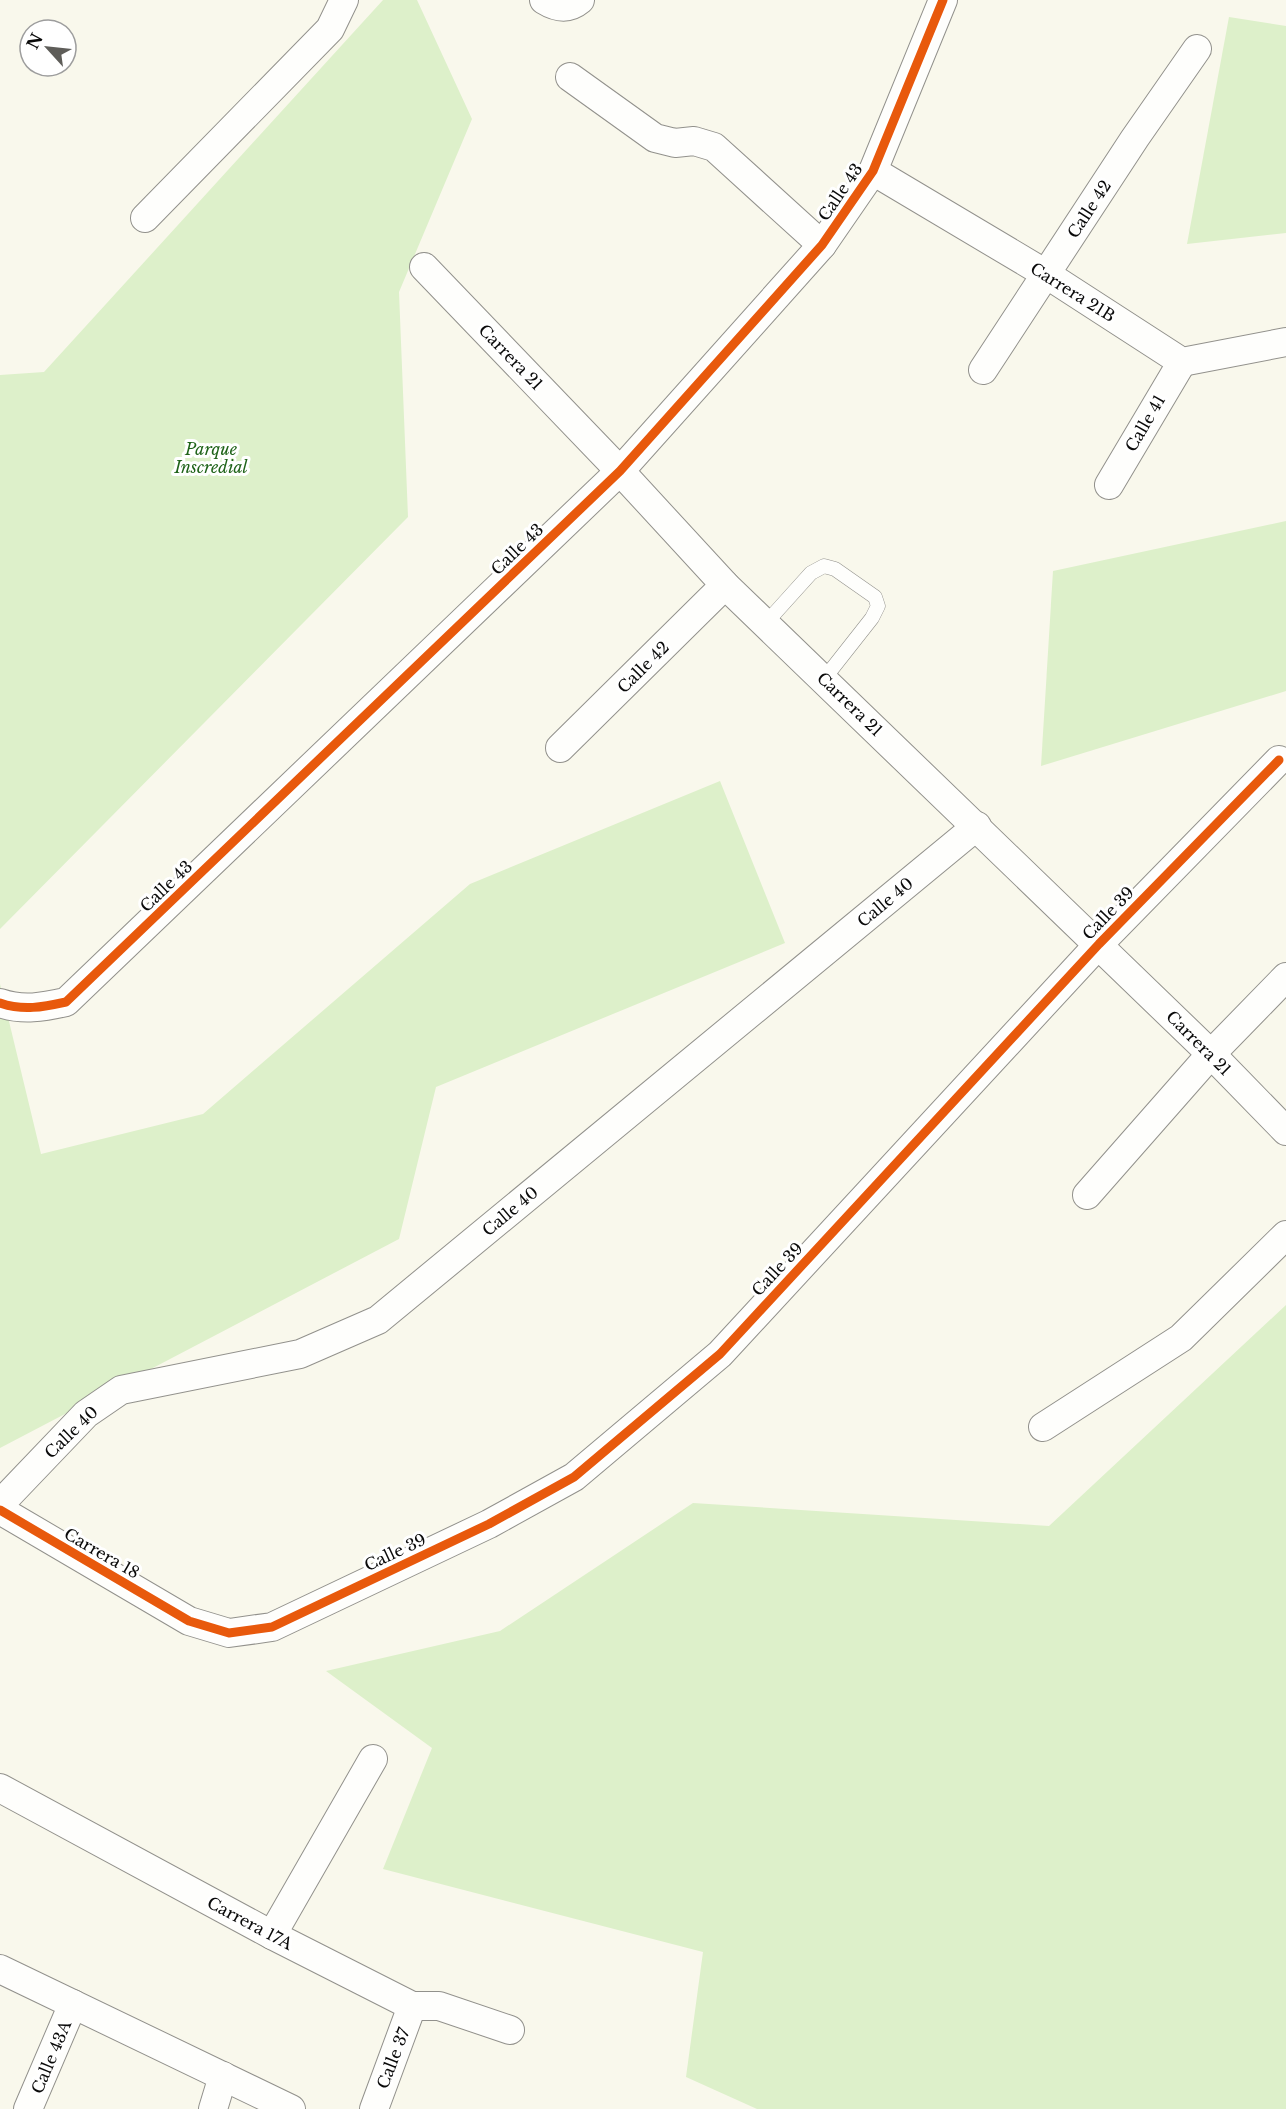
<svg xmlns="http://www.w3.org/2000/svg" width="1286" height="2109" font-family="'Libre Baskerville',serif">
<style>
.green{fill:#ddf0ca}
.lines{fill:none;stroke-linecap:round;stroke-linejoin:round}
.service-casing{stroke:#92918c;stroke-width:15}
.minor-casing{stroke:#92918c;stroke-width:30}
.service{stroke:#fefefc;stroke-width:14}
.minor{stroke:#fefefc;stroke-width:28}
.cycleway-casing{stroke:#fff;stroke-width:13}
.cycleway{stroke:#e8590c;stroke-width:9}
.labels{text-anchor:middle;stroke-width:6;stroke-linejoin:round;paint-order:stroke}
.street-label{font-size:16px;fill:#0a0a0a;stroke:#fff}
.park-label{font-size:16px;font-style:italic;fill:#1f6319;stroke:#fff}
</style>
<rect width="100%" height="100%" fill="#f9f8ec"/>
<g class="green">
<path d="M383,0h34l55,119 -73,173 9,225 -408,412v-554l44,-3z"/>
<path d="M1229,17l57,9v207l-99,11z"/>
<path d="M1286,521v170l-245,75 12,-195z"/>
<path d="M720,781l65,162 -349,144 -37,152 -399,209v-464l41,170 162,-40 267,-230z"/>
<path d="M1286,1305v804h-529l-71,-32 17,-125 -320,-83 49,-121 -106,-77 174,-40 193,-128 356,23z"/>
</g>
<g class="lines">
<defs>
<path id="service" d="M765,624l46,-51 13,-7 11,3 40,28 3,9 -6,12 -48,61"/>
<g id="minor">
<path d="M544,0c13,8 24,10 36,0"/>
<path d="M570,77l85,61 20,5 19,-2 20,6 108,98"/>
<path d="M873,171l173,103 136,88 104,-20"/>
<path d="M145,218l185,-189 14,-29"/>
<path d="M424,267l196,204 105,114 486,469 75,77"/>
<path d="M983,370l152,-232 62,-89"/>
<path d="M1109,485l73,-123"/>
<path d="M560,748l165,-163"/>
<path d="M0,1003c23,8 43,4 66,-1l554,-531 202,-226 51,-74 70,-171"/>
<path d="M1087,1195l124,-141 75,-77"/>
<path d="M1043,1427l138,-89 105,-103"/>
<path d="M0,1504l86,-90 35,-24 179,-36 78,-34 599,-494"/>
<path d="M0,1510l189,111 40,12 43,-6 217,-103 85,-47 146,-123 379,-410 180,-184"/>
<path d="M0,1788l272,147 140,71h27l71,24"/>
<path d="M272,1935l101,-176"/>
<path d="M0,1969l291,140"/>
<path d="M28,2109l45,-105"/>
<path d="M213,2109l10,-33"/>
<path d="M374,2109l38,-103"/>
</g>
</defs>
<use href="#service" class="service-casing"/>
<use href="#minor" class="minor-casing"/>
<use href="#service" class="service"/>
<use href="#minor" class="minor"/>
<defs>
<g id="cycleway">
<path d="M0,1003c23,8 43,4 66,-1l554,-531 202,-226 51,-74 70,-171"/>
<path d="M0,1510l189,111 40,12 43,-6 217,-103 85,-47 146,-123 379,-410 180,-184"/>
</g>
</defs>
<use href="#cycleway" class="cycleway-casing"/>
<use href="#cycleway" class="cycleway"/>
</g>
<g class="labels">
<g class="street-label">
<text transform="translate(840 192) rotate(-56)" y="6">Calle 43</text>
<text transform="translate(1089 209) rotate(-57)" y="6">Calle 42</text>
<text transform="translate(1073 292) rotate(32)" y="6">Carrera 21B</text>
<text transform="translate(511 357) rotate(46)" y="6">Carrera 21</text>
<text transform="translate(1145 423) rotate(-60)" y="6">Calle 41</text>
<text transform="translate(517 549) rotate(-44)" y="6">Calle 43</text>
<text transform="translate(643 667) rotate(-45)" y="6">Calle 42</text>
<text transform="translate(850 704) rotate(44)" y="6">Carrera 21</text>
<text transform="translate(166 886) rotate(-44)" y="6">Calle 43</text>
<text transform="translate(885 902) rotate(-40)" y="6">Calle 40</text>
<text transform="translate(1108 913) rotate(-46)" y="6">Calle 39</text>
<text transform="translate(1199 1043) rotate(45)" y="6">Carrera 21</text>
<text transform="translate(510 1211) rotate(-40)" y="6">Calle 40</text>
<text transform="translate(777 1269) rotate(-47)" y="6">Calle 39</text>
<text transform="translate(71 1432) rotate(-44)" y="6">Calle 40</text>
<text transform="translate(395 1552) rotate(-25)" y="6">Calle 39</text>
<text transform="translate(102 1553) rotate(30)" y="6">Carrera 18</text>
<text transform="translate(250 1923) rotate(28)" y="6">Carrera 17A</text>
<text transform="translate(51 2057) rotate(-67)" y="6">Calle 43A</text>
<text transform="translate(393 2058) rotate(-69)" y="6">Calle 37</text>
</g>
<g class="park-label">
<text x="211" y="455">Parque<tspan x="211" dy="18">Inscredial</tspan></text>
</g>
</g>
<g transform="translate(48 48) rotate(297)"><circle r="28" fill="#ffffff" stroke="#9d9d9d" stroke-width="1.5"/>
<path d="M0-4.5L10 22L0 15L-10 22Z" fill="#5e5d59"/>
<text y="-9" font-size="16" font-weight="bold" text-anchor="middle" fill="#0a0a0a">N</text>
</g>
</svg>
